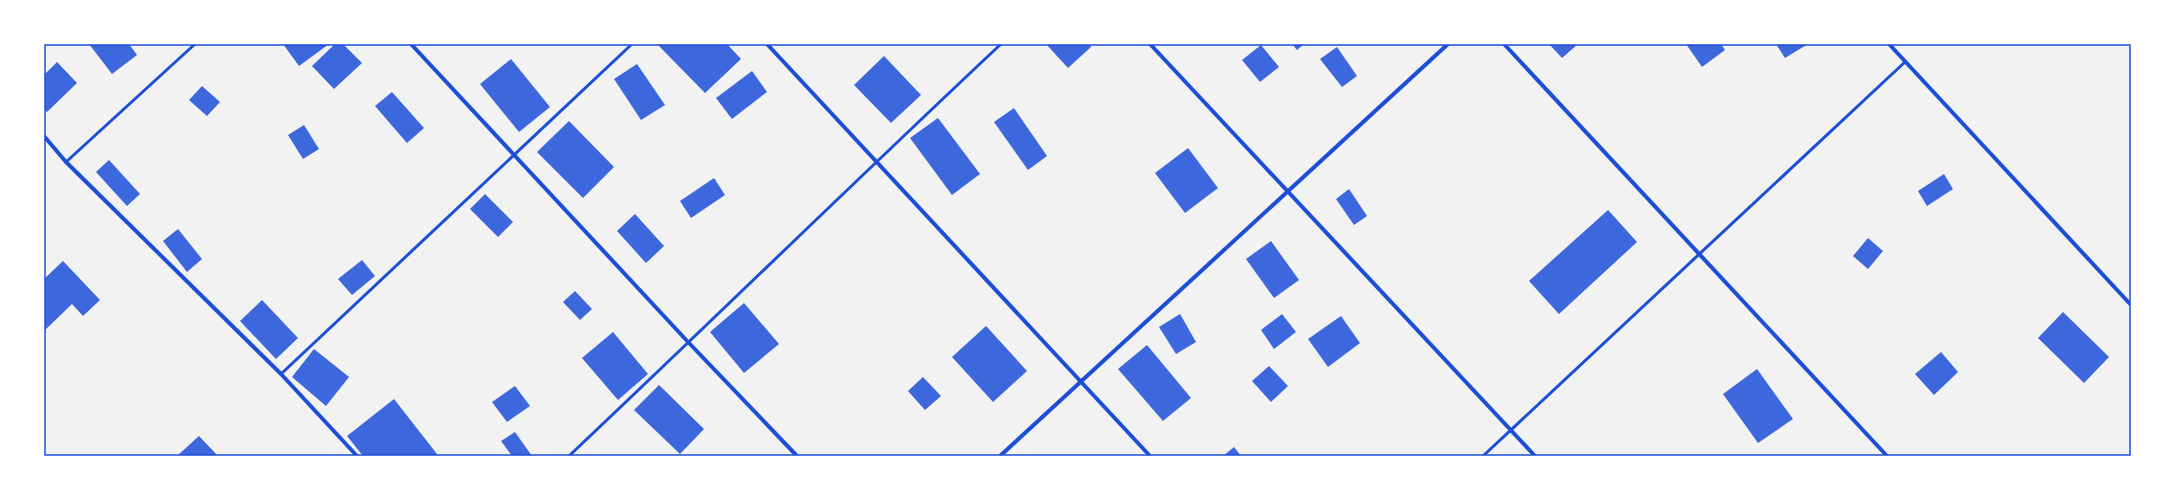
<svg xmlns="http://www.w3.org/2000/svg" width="2175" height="500" font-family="Arial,sans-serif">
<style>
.building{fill:#3d67dc}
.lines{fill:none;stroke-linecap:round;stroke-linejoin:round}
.service{stroke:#1d4ed8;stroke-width:3}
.minor{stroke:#1d4ed8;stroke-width:4}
.neatline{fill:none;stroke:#1d4ed8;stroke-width:1.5}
</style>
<rect width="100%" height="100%" fill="#f2f2f2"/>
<g class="building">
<path d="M89,44h40l8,11 -25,19z"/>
<path d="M283,44h46l-30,22z"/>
<path d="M335,44h8l19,19 -28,26 -22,-23z"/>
<path d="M657,44h70l14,15 -36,34z"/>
<path d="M1046,44h43l2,3 -23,21z"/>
<path d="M1292,44h12l-7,6z"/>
<path d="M1549,44h29l-16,14z"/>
<path d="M1686,44h35l4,6 -23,17z"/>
<path d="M1776,44h32l-23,14z"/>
<path d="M1261,45l18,22 -19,15 -18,-22z"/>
<path d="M1337,47l20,29 -15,11 -22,-28z"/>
<path d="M884,56l37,39 -30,28 -37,-38z"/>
<path d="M511,59l39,48 -31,25 -39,-48z"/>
<path d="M57,62l20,21 -30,29 -3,-3v-34z"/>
<path d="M637,64l28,41 -24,15 -27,-41z"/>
<path d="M752,71l15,21 -35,27 -16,-21z"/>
<path d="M202,86l18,16 -13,14 -18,-16z"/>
<path d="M392,92l32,36 -17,15 -32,-37z"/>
<path d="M1014,108l33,48 -19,14 -34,-48z"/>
<path d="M938,118l42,56 -28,21 -42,-57z"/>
<path d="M569,121l45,46 -31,31 -46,-46z"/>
<path d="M304,125l15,24 -16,10 -15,-24z"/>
<path d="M1188,148l30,40 -33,25 -30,-40z"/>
<path d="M109,160l31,34 -13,12 -31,-34z"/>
<path d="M1944,174l9,15 -26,17 -9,-15z"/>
<path d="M714,178l11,17 -34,23 -11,-17z"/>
<path d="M1349,189l18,27 -13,9 -18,-26z"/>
<path d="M485,194l28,28 -15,15 -28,-28z"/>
<path d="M1608,210l29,32 -78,72 -30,-33z"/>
<path d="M635,214l29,32 -18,17 -29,-32z"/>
<path d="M178,229l24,30 -15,13 -24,-31z"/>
<path d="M1868,238l15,13 -15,18 -15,-13z"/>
<path d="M1271,241l28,39 -25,18 -28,-39z"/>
<path d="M362,260l13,16 -23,19 -14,-16z"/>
<path d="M63,261l37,39 -17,16 -11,-12 -28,27v-52z"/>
<path d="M575,291l17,18 -12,11 -17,-18z"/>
<path d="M262,300l36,38 -22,21 -36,-38z"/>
<path d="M744,303l35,41 -35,29 -34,-41z"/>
<path d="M2063,312l46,45 -25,26 -46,-45z"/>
<path d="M1180,314l16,28 -20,12 -17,-27z"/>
<path d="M1282,314l14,18 -22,17 -13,-19z"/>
<path d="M1341,316l19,27 -32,24 -20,-28z"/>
<path d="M986,326l41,45 -34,31 -41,-45z"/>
<path d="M613,332l35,42 -30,26 -36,-42z"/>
<path d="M1147,345l44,53 -28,23 -45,-52z"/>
<path d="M314,349l35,28 -23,29 -34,-29z"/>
<path d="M1941,352l17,20 -24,23 -19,-21z"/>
<path d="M1269,366l19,20 -17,16 -19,-21z"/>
<path d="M1757,369l36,50 -35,24 -35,-49z"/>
<path d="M923,377l18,19 -16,14 -17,-19z"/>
<path d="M659,385l45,44 -24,25 -46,-44z"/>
<path d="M515,386l15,20 -23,16 -15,-20z"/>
<path d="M394,399l43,55 -2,2h-72l-16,-20z"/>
<path d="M515,432l17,24h-20l-11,-15z"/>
<path d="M199,436l19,20h-41z"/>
<path d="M1234,447l7,9h-18z"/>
</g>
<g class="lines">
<g class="service">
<path d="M66,162l129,-118"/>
<path d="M281,374l351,-330"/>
<path d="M569,456c145,-137 287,-276 432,-412"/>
<path d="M1483,456l422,-394"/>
</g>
<g class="minor">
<path d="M411,44l278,299 108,113"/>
<path d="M767,44l383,412"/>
<path d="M1150,44l385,412"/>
<path d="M1504,44l383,412"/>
<path d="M1889,44l242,261"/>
<path d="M44,136l22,26 215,212 76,82"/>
<path d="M1000,456l448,-412"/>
</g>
</g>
<rect width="2175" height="500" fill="none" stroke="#ffffff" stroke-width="90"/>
<rect x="45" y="45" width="2085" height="410" class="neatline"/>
</svg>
